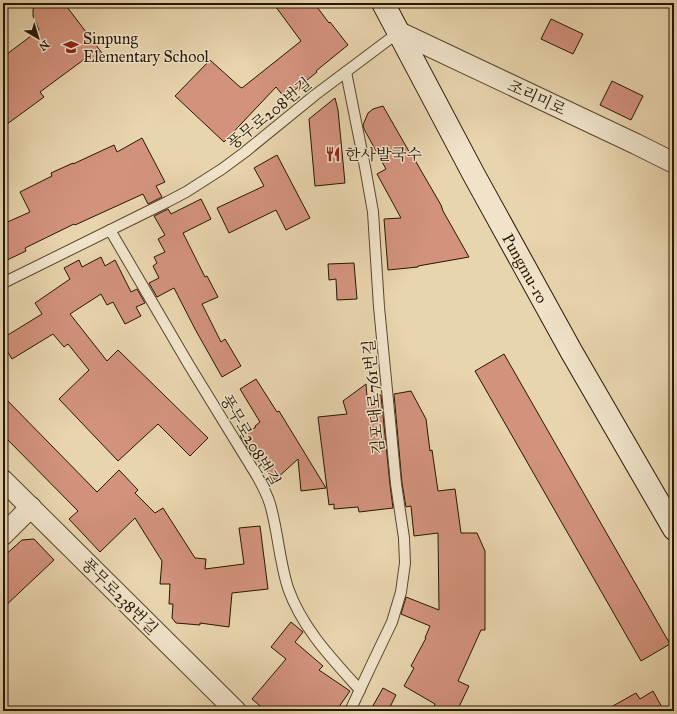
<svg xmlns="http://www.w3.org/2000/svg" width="677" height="714" font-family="'IM FELL Great Primer','Noto Serif KR',serif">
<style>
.building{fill:#d2927c;stroke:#261701}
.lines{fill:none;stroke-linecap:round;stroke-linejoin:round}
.lane-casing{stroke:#56462c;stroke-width:12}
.street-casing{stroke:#56462c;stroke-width:22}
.secondary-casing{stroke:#261701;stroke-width:24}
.lane{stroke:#f0e3ca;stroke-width:10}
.street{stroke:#f0e3ca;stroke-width:20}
.secondary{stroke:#f0e3ca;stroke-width:22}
.labels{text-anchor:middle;stroke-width:3;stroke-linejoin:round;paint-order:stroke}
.poi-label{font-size:16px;fill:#261701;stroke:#f0e3ca;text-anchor:start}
.street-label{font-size:16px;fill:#261701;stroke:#f0e3ca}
</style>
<rect width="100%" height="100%" fill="#e8d4ad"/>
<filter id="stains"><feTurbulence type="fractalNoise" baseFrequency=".005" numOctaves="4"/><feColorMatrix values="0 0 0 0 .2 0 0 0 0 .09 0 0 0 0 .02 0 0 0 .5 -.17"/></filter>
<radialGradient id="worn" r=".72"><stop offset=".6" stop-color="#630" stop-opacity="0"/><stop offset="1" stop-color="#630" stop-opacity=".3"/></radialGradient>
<g class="building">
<path d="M35,3h29l38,50 -12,9 -4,-4 -46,34 4,5 -41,30v-70l36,-27 -6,-14v-6z"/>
<path d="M273,3h41l15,20 1,-1 18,23 -32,26 1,1 -32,26 -9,-11 -52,55 -49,-46 35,-36 30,27 2,1 59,-47z"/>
<path d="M551,19l32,15 -10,20 -32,-15z"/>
<path d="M612,81l31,15 -12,24 -31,-15z"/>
<path d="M335,98l3,12 7,73 -30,3 -6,-67z"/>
<path d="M383,106l28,49h1l29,50 2,6 26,46 -51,9v1l-30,3 -4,-51 17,-1 -24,-44 9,-5 -22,-40 -1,-4 5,-12 5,-4z"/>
<path d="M142,138l23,44 -9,4 6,11 -14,7 -5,-10 -68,31 -1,-1 -49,24 1,3 -23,11v-38l27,-12 -10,-20 32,-16 -1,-3 22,-10v1l41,-19 3,7z"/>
<path d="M277,155l33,63 -24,12 -10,-20 -47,23 -12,-25 47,-22 -10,-18z"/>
<path d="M201,199l10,20 -28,14 22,44 2,-1 11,21 -16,7 19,38 4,-3 16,27 -19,11 -27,-48 -21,-41 -17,9 -8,-14 10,-5 -6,-12 4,-3 -3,-6 11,-5 -7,-13 7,-4 -11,-19 14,-7 3,5z"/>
<path d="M101,257l4,9 10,-6 16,32 6,-3 8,14 -9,4 5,9 -16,8 -12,-22 -6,3 -6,-11 -31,20 37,47 11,-11 90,88 -18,18 -32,-32 -40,37 -59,-62 30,-29 -21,-26 -4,3 -11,-13 -41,25 -9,-15v-6l39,-24 -7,-11 35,-24 -6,-11 15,-8 3,7z"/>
<path d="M354,263l3,36 -20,1 -1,-21 -7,1 -1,-16z"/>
<path d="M504,354l166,290 -29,17 -166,-290z"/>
<path d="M256,379l21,33 2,-1 47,77 -25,3 -3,-32 -23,21 -21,-24h-2l-12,-20 16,-9 -1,-1 5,-4 -20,-33z"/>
<path d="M366,384l1,13 14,-2 9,90 3,23 -34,4 -1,-5 -24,2v-5l-5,1 -11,-88 29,-3 -4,-13z"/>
<path d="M411,391l15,28 4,32 2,-1 6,41 17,-2 6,44h16l8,18v79h-4l-23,51 11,5 -12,25h-25l3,-7 -31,-18 10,-18 -3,-2 15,-28h-1l5,-12 -29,-12 5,-17 33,13 -1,-77 -24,3 -3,-30 -5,1 -4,-24 -8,-89z"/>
<path d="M3,396l94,96 22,-22 19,20 -3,3 20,20 8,-5 32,50 11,1 -1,10 39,-5 -5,-36 21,-2 8,63 -36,4 -3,34 -29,-4v2l-24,-2 -4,-5 1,-14h-4l1,-20h-10l2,-23 -27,-43 -35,34 -31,-33 9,-8 -75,-76z"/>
<path d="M34,539l20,21 -51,48v-51l19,-17z"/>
<path d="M291,622l12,10 -8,10 28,24 -4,4 31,21 -14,20h-70l-14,-12 34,-40 -15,-12z"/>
<path d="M383,688l13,7 -8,16h-18z"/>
<path d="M653,691l11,20h-60l32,-18 4,6z"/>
</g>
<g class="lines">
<defs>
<g id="lane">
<path d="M346,72l19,95 8,45 6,95 17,177 8,54 1,25 -4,29 -9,30 -22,46 -20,43"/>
<path d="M110,230l79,135 68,111c5,9 10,18 13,28 8,27 9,56 18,84 14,40 44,71 72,102"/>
<path d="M3,283l164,-81 19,-10 36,-23 23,-17 70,-57 84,-63"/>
</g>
<g id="street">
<path d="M399,32l237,112 38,19"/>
<path d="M3,480l233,231"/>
<path d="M3,535l28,-28"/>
</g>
<g id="secondary">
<path id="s1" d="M383,3l91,172 97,176 103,178"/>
</g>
</defs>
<use href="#lane" class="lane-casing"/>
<use href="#street" class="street-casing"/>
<use href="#secondary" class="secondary-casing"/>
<use href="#lane" class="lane"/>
<use href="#street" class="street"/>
<use href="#secondary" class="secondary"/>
</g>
<defs>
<symbol id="school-bare" viewBox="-9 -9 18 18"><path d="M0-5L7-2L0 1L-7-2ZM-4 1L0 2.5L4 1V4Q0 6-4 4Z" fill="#8f2418" stroke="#f0e3ca" stroke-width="2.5" paint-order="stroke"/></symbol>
<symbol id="restaurant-bare" viewBox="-9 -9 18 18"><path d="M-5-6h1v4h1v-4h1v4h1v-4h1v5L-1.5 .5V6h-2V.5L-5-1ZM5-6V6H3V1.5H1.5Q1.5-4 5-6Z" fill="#8f2418" stroke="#f0e3ca" stroke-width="2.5" paint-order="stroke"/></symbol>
</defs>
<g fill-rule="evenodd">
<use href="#school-bare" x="60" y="36" width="22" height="22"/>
<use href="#restaurant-bare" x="322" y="143" width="22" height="22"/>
</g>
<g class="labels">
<g class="poi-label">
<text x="83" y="44">Sinpung<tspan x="83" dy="18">Elementary School</tspan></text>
<text x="345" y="160">한사발국수</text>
</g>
<g class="street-label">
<text transform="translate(537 97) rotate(25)" y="6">조리미로</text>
<text transform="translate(269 113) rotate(-39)" y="6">풍무로208번길</text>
<text dy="6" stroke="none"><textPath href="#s1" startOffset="301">Pungmu-ro</textPath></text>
<text transform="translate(373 397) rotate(-95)" y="6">김포대로761번길</text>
<text transform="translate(251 440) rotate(60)" y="6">풍무로208번길</text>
<text transform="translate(120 596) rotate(45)" y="6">풍무로238번길</text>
</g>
</g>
<rect width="677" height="714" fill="none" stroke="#e8d4ad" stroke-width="16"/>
<rect x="4" y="4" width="669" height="706" fill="none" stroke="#261701" stroke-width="2"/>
<rect x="8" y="8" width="661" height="698" fill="none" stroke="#261701"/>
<g transform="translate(38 38) rotate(142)" stroke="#f0e3ca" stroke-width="3" paint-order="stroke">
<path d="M0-3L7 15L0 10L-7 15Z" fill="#261701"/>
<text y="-6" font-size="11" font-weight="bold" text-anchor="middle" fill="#261701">N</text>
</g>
<rect width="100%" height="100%" filter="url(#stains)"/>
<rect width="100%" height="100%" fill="url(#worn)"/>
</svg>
